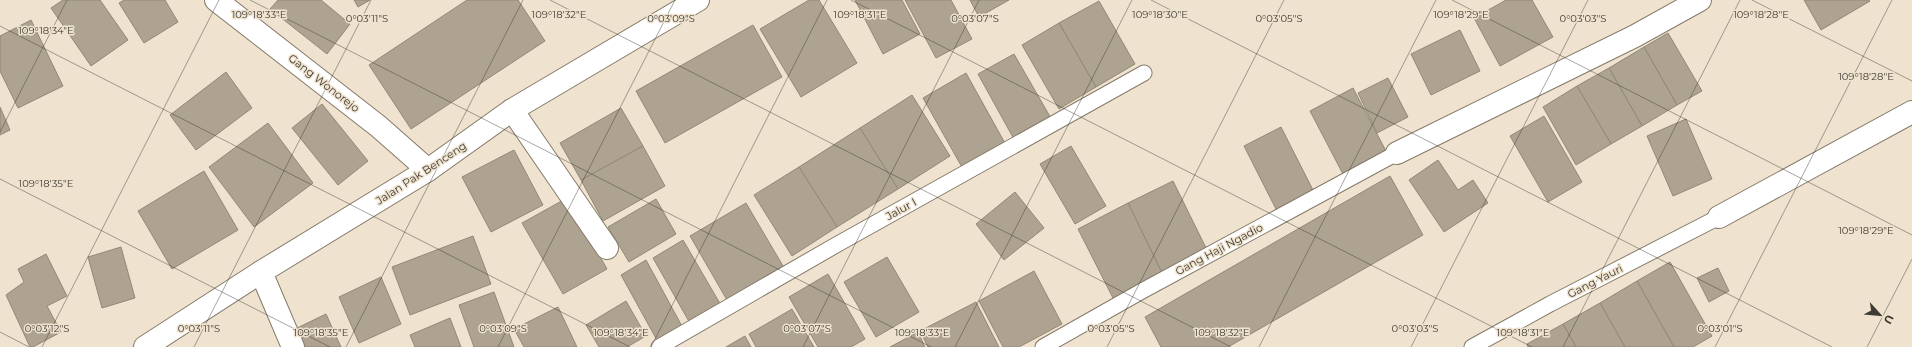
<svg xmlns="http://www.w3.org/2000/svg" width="1912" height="347" font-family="Montserrat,sans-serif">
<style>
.building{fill:#aea391;stroke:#928876}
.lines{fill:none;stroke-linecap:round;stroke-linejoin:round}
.lane-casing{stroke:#857a69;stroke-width:17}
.street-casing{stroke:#857a69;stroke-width:24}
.lane{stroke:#fff;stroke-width:15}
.street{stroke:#fff;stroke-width:22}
.ticks{fill:none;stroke:#3f3a32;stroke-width:1;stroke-opacity:0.45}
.labels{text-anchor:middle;stroke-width:3;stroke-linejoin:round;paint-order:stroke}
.street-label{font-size:11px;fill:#3f3a32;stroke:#efe3cf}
.ticks-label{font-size:10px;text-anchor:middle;fill:#3f3a32;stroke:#efe3cf;stroke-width:3;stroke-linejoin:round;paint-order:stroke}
</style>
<rect width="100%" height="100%" fill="#efe3cf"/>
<g class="building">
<path d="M63,0h37l28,40 -37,26 -40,-58z"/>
<path d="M124,0h41l13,22 -34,21 -25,-40z"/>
<path d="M278,0h43l29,24 -23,30 -57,-45z"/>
<path d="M354,0h16l-12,7z"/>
<path d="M467,0h51l27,41 -134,88 -42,-64z"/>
<path d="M809,0h10l38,63 -56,34 -41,-68z"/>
<path d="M855,0h47l18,34 -37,20z"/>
<path d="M905,0h46l21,39 -36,19z"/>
<path d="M970,0h39l-30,17z"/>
<path d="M1506,0h26l21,37 -53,29 -26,-48z"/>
<path d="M1804,0h65l1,1 -49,29z"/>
<path d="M1099,1l36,63 -39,23 -37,-64z"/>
<path d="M31,20l32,66 -45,22 -18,-37v-35z"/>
<path d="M1059,23l37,64 -37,22 -37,-64z"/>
<path d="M753,25l29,52 -117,66 -29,-52z"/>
<path d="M1460,30l20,41 -49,24 -20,-41z"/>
<path d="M1668,33l34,58 -25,14 -33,-58z"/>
<path d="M1644,47l33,58 -35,21 -33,-58z"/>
<path d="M1014,54l38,66 -37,21 -37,-67z"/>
<path d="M1609,68l33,58 -31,18 -34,-58z"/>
<path d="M226,72l26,36 -56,42 -26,-35z"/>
<path d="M966,73l40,72 -43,24 -40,-71z"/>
<path d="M1388,78l20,39 -31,16 -19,-40z"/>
<path d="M1577,86l34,58 -35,21 -33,-58z"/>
<path d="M1353,88l34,65 -43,23 -34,-65z"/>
<path d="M912,95l38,61 -52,33 -38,-61z"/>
<path d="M322,104l46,57 -30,24 -46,-57z"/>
<path d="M0,107l10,23 -10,5z"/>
<path d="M621,108l22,38 -62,34 -21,-37z"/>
<path d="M1544,116l38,66 -34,20 -38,-66z"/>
<path d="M1686,119l26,60 -39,17 -26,-60z"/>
<path d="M268,123l45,60 -59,44 -45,-60z"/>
<path d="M1281,127l34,67 -37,19 -34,-67z"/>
<path d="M860,128l38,61 -61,38 -38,-60z"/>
<path d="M643,146l22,40 -62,35 -22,-41z"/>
<path d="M1071,146l35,60 -31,18 -35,-60z"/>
<path d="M514,150l29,55 -52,27 -29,-55z"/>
<path d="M1438,160l20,30 15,-10 15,23 -44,29 -35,-52z"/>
<path d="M799,167l38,60 -45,29 -38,-61z"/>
<path d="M204,171l34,59 -66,39 -34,-58z"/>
<path d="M1390,176l33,59 -195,112h-67l-16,-30z"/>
<path d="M1173,181l36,73 -45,23 -36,-74z"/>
<path d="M1015,192l29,36 -40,32 -28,-36z"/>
<path d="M567,198l40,71 -44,25 -41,-71z"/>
<path d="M656,199l20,35 -47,28 -21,-35z"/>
<path d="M746,203l37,63 -56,34 -37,-64z"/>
<path d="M1128,203l36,74 -49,25 -37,-73z"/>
<path d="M473,236l18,48 -81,31 -18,-48z"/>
<path d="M683,240l39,67 -31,18 -38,-67z"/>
<path d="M121,247l14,51 -33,10 -14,-51z"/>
<path d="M46,254l21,42 -20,10 14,26 -28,15h-3l-24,-52 18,-13 -6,-13z"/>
<path d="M887,257l32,55 -43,25 -32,-55z"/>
<path d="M646,260l37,68 -25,14 -37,-67z"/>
<path d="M1670,262l42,74 -19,11h-19l-37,-66z"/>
<path d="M1718,268l11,23 -20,11 -12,-24z"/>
<path d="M1034,271l28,53 -43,23h-16l-24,-46z"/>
<path d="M828,274l37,65 -14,8h-33l-29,-50z"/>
<path d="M381,277l20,47 -42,19 -20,-46z"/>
<path d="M1637,281l37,66h-49l-25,-44z"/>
<path d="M494,292l20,55h-40l-15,-42z"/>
<path d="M626,301l20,35 -19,11h-28l-13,-22z"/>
<path d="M976,302l23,45h-71l-8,-16z"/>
<path d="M1600,303l25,44h-49l-13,-23z"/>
<path d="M558,307l19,40h-53l-10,-18z"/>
<path d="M792,309l22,38h-58l-7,-13z"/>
<path d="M326,314l15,33h-37l-9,-18z"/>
<path d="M450,318l11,29h-46l-5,-12z"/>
<path d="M1563,324l13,23h-48l-1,-3z"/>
<path d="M918,332l7,15h-35z"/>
<path d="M745,336l6,11h-25z"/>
</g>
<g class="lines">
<defs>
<g id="lane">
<path d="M659,347l177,-102 308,-172"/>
<path d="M1043,347l99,-56 255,-138"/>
<path d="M1472,347l78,-43 169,-87"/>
</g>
<g id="street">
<path d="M216,0l162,126 50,44"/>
<path d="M512,110l95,138"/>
<path d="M1397,153l238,-117 65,-36"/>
<path d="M1719,217l193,-105"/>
<path d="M261,272l32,75"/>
<path d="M145,347l116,-75 167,-102 84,-60 186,-110"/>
</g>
</defs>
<use href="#lane" class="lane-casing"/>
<use href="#street" class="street-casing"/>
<use href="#lane" class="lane"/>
<use href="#street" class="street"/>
</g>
<path class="ticks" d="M250,0l681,347M550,0l681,347M851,0l681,347M1151,0l681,347M1452,0l460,235M1752,0l160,81M0,26l630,321M0,132l67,-132M0,179l330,168M0,332l29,15M42,347l177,-347M194,347l177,-347M346,347l177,-347M498,347l177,-347M651,347l176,-347M803,347l176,-347M955,347l177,-347M1107,347l177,-347M1259,347l177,-347M1411,347l177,-347M1563,347l177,-347M1715,347l177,-347M1867,347l45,-88"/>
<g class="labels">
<g class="street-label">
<text transform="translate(324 83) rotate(38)" y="4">Gang Wonorejo</text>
<text transform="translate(421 173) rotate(-33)" y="4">Jalan Pak Benceng</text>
<text transform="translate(901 209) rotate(-29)" y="4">Jalur I</text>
<text transform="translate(1219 249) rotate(-28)" y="4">Gang Haji Ngadio</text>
<text transform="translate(1595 281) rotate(-27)" y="4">Gang Yauri</text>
</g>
</g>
<g class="ticks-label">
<text x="259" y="18">109°18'33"E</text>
<text x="559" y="18">109°18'32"E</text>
<text x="860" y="18">109°18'31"E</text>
<text x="1160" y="18">109°18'30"E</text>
<text x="1461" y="18">109°18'29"E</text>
<text x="1761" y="18">109°18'28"E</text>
<text x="367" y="22">0°03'11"S</text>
<text x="671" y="22">0°03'09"S</text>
<text x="975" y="22">0°03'07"S</text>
<text x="1279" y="22">0°03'05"S</text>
<text x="1583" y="22">0°03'03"S</text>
<text x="46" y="34">109°18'34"E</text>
<text x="1866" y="80">109°18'28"E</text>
<text x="46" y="187">109°18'35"E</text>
<text x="1866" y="234">109°18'29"E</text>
<text x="47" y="332">0°03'12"S</text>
<text x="199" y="332">0°03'11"S</text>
<text x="503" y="332">0°03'09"S</text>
<text x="807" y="332">0°03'07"S</text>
<text x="1111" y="332">0°03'05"S</text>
<text x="1415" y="332">0°03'03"S</text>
<text x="1720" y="332">0°03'01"S</text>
<text x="321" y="336">109°18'35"E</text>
<text x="621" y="336">109°18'34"E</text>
<text x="922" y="336">109°18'33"E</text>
<text x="1222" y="336">109°18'32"E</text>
<text x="1523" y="336">109°18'31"E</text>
</g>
<g transform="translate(1880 315) rotate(117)" stroke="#efe3cf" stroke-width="3" paint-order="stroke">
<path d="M0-3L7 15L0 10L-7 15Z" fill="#3f3a32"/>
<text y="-6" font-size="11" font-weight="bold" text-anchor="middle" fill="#3f3a32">U</text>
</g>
</svg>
